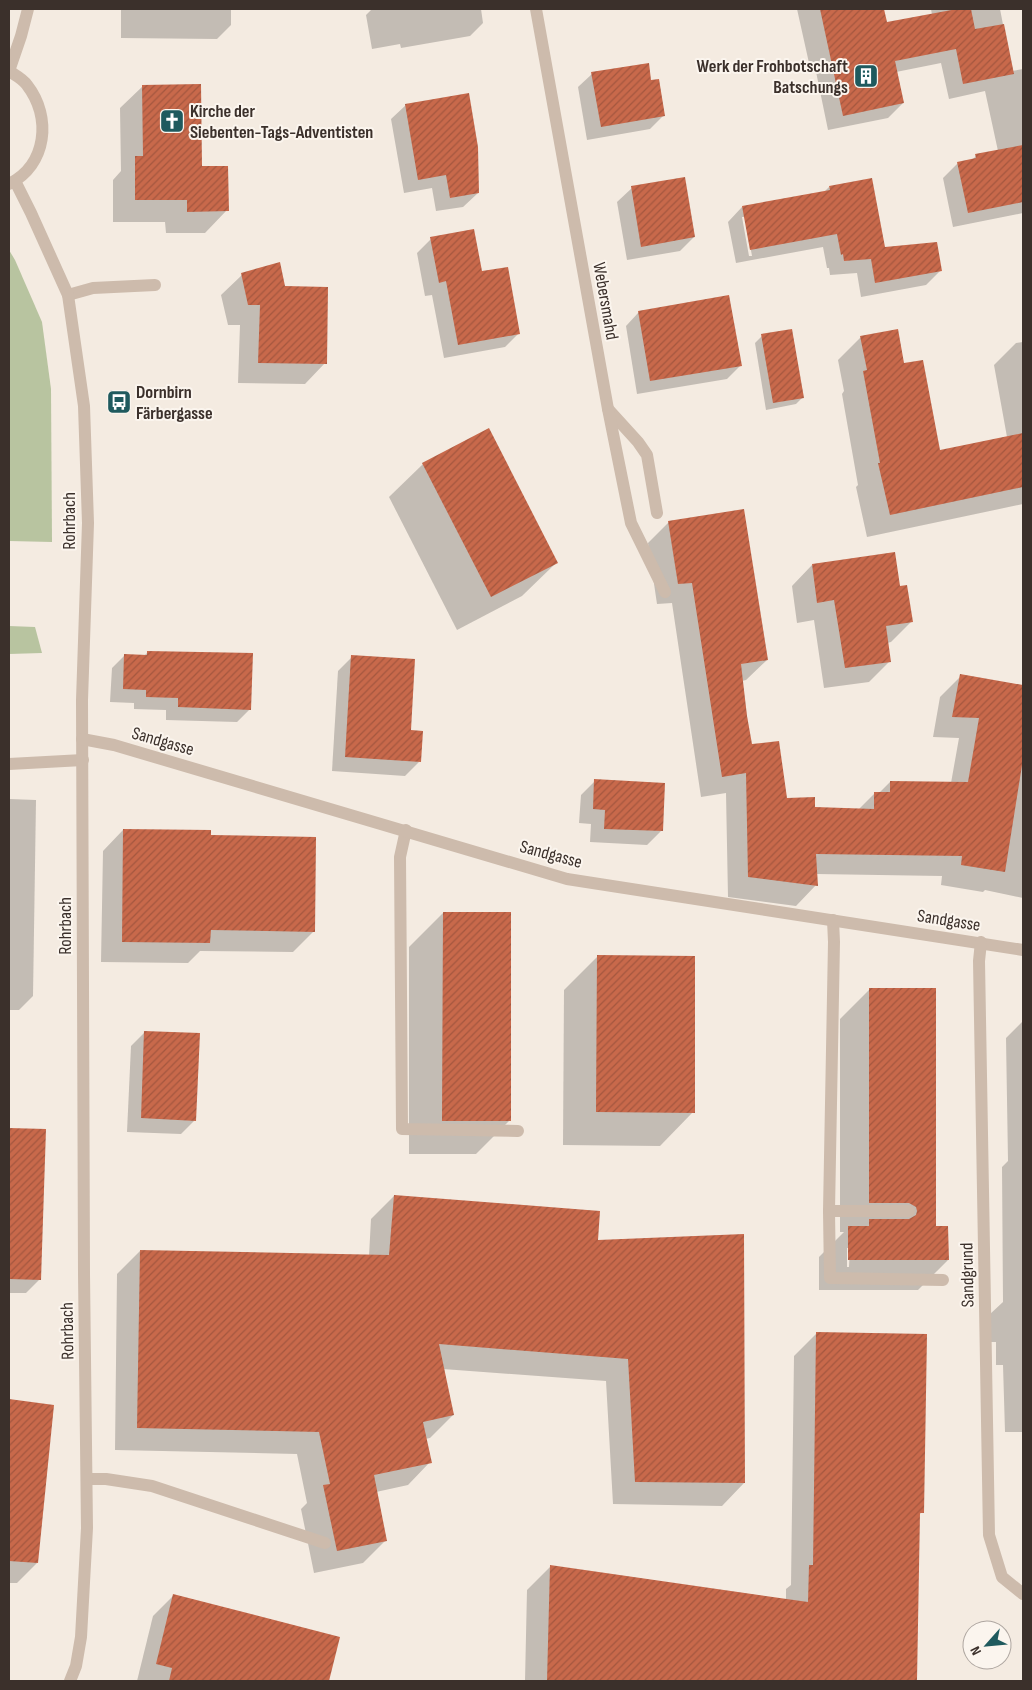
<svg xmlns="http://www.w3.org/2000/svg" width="1032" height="1690" font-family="'Sofia Sans Condensed',sans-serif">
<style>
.green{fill:#b8c4a0}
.shadow{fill:#0003;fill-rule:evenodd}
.building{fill:url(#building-hatch)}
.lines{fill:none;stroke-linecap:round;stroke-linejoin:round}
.service{stroke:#cdbbac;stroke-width:12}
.minor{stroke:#cdbbac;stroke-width:12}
.labels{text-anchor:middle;stroke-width:4;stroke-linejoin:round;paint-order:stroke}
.poi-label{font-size:18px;font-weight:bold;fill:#3b302b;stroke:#fbf5ee;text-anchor:start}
.street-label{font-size:18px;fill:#3b302b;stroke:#fbf5ee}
</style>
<defs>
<pattern id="building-hatch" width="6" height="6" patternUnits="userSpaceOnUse" patternTransform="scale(1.25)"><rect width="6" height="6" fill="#c8694b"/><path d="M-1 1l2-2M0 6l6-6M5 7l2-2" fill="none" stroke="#a4573f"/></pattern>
</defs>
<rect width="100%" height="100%" fill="#f4ebe1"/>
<g class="green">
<path d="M9,250l6,10 27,62 9,67 1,153 -43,-1z"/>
<path d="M9,626l26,1 7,26 -33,1z"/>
</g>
<g class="shadow">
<path d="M121,9h110v16l-14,14 -96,-1z"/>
<path d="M372,9h109l2,14 -13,13 -69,12 -1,-4 -28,5 -6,-34z"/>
<path d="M797,9h86l3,15 46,-9 -1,-6h69l12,62 11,-2v144l-70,14 -10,-49 15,-15 13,-2 5,-5 22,-5 -13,-60 -36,8 -8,-36 -45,9 7,31 -15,15 -60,12 -14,-68 -5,1z"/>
<path d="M592,74l58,7 13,35 -13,13 -63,11 -9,-53z"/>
<path d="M143,86l58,82 26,42 -22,23h-39l-1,-11h-52v-42l8,-9 -1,-63z"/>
<path d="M406,105l72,88 -15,14 -27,4 -4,-23 -28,5 -13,-74z"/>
<path d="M829,187l55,61 56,23 -14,14 -65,12 -4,-24 -27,2 -1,-7h-2l-4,-21 -87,16 -8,-41 14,-15 82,-15zM742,217h3l7,39h-3z"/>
<path d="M632,188l62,49 -14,14 -53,9 -10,-58z"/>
<path d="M431,239l50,34 38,60 -14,14 -61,11 -12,-63 -7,1 -8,-43z"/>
<path d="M242,275l42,12 41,76 -20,21 -67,-1 2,-58h-12l-7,-30z"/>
<path d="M639,312l102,53 -14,14 -90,15 -11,-68z"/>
<path d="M762,336l41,61 -7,7 -30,6 -11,-67z"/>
<path d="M861,337l42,28 36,86 68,-14 -13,-72 22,-22 7,-1v162l-156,33 -11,-50 2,-2 -16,-91 2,-3 -6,-31z"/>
<path d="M423,464l133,99 -34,33 -65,34 -68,-133z"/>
<path d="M669,522l98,138 -21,20 -4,1 9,64 35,54 28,9 44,2 17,-17h4l11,-11 61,1 8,-45 -26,-1 7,-40 21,-21 62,10v212l-38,-8 -2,2 -42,-7 1,-9 -126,-2v11l-20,21 -68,-9 -2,-104 -25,4 -29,-194 -15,1 -9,-61z"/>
<path d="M812,565l87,23 13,33 -21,21 -4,1 3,18 -21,21 -45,6 -10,-68 -17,3 -5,-37z"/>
<path d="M148,652l102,57 -13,13 -71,-2v-10l-32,-1v-6l-24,-1 2,-34 13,-13 19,1z"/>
<path d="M352,657l57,75 11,29 -15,15 -73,-5 6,-100z"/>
<path d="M595,781l66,50 -14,14 -57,-3 1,-18 -12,-1 2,-28z"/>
<path d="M9,799l27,1 -3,196 -14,14h-10z"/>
<path d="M123,830l87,6 104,95 -21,21 -93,-1 -12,12 -87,-1 2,-111z"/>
<path d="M443,913l66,208 -33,33h-67v-207z"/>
<path d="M598,956l95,156 -33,34 -97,-1 1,-155z"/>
<path d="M870,989l65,238 13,33 -30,30h-99v-33l25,-25h-4v-213zM847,1248h3l-1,19h-2z"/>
<path d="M1023,1021v411h-18l-2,-67h-7v-23h-5l-2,-27 14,-13 -1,-135 6,-6 -2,-123z"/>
<path d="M145,1032l50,88 -14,14 -54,-2 4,-86z"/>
<path d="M9,1129l36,2 -5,148 -14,14h-17z"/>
<path d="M394,1196l203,46 147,241 -22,23 -109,-2 -7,-123 -163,-12 10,46 -23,23 -5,1 5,23 -22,23 -32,7 10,48 -23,23 -49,10 -13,-64 6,-6 -10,-49 -182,-4 2,-176 23,-23 229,5 2,-37z"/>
<path d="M817,1333l105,179 -4,4 -3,165h-390l2,-91 23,-23 236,33v-11l5,-4 3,-229z"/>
<path d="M9,1401l44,5 -16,157 -20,20h-8z"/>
<path d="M174,1595l165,43 -11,43h-191l16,-65z"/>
</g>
<g class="building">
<path d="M820,9h64l3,13 70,-13h14l4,20 29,-5 10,50 -51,10 -7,-35 -61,12 9,42 -61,13z"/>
<path d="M649,63l2,17 8,-1 6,37 -64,11 -10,-55z"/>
<path d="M201,84l1,82h26l1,45 -42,1v-12h-52v-44h8l-1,-71z"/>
<path d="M469,93l9,54 1,46 -29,5 -4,-23 -28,5 -13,-76z"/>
<path d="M1023,145v57l-55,11 -11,-51 19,-4 -1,-4z"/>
<path d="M685,177l10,60 -54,10 -10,-61z"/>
<path d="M872,178l13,69 52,-5 5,29 -67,12 -4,-24 -27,2 -1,-7 -2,1 -4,-21 -87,16 -8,-44 88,-16 -1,-4z"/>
<path d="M474,229l8,42 26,-4 12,67 -62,11 -12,-64 -7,2 -9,-46z"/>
<path d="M280,262l5,24 43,1 -1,77 -69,-1 2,-58h-12l-7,-32z"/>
<path d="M729,295l13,71 -92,15 -12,-70z"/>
<path d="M792,329l12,69 -31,5 -12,-69z"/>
<path d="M898,329l6,34 19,-3 17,90 83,-17v54l-133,28 -12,-52h2l-17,-92 4,-1 -7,-34z"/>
<path d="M489,428l69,135 -67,34 -69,-134z"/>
<path d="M744,509l24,151 -27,4 6,52 5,28 27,-3 8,57 28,-1v10l59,2v-17h16v-11l78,1 11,-64 -27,-1 8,-43 63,11v74l-18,113 -44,-7 1,-9 -146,-2 2,32 -70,-9 -2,-104 -24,4 -30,-194 -14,1 -10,-63z"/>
<path d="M895,552l5,34 7,-1 6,37 -27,4 5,36 -46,6 -11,-68 -17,3 -5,-39z"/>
<path d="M147,651l106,2 -2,57 -73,-3v-9l-32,-1v-7l-23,-1 1,-35 23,1z"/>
<path d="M351,655l64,4 -4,71 12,1 -2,31 -76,-5z"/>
<path d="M594,779l71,4 -2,48 -59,-2 1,-19 -12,-1z"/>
<path d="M123,829l88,1v5l105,2 -1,95 -104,-2 -1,13 -88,-1z"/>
<path d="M443,912h68v209h-69z"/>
<path d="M597,955l98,1v157l-99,-1z"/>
<path d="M869,988h67v238h12l1,34h-101v-34h21v-7h40l7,-4 1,-4 -1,-4 -7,-4h-40z"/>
<path d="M144,1031l56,2 -4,88 -55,-3z"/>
<path d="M9,1128l37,1 -5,151 -32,-1z"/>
<path d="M394,1195l206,16 -2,29 146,-6 1,249 -110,-1 -7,-123 -189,-15 15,71 -31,7 9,41 -58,12 13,66 -50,10 -14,-66 7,-1 -11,-52 -182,-4 3,-178 249,5z"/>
<path d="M816,1332l111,2 -3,179h-4l-3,168h-370l3,-116 258,37 1,-37h4z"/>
<path d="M9,1399l45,6 -16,158 -29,-2z"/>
<path d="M173,1594l167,43 -11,44h-160l3,-13 -16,-4z"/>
</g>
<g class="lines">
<g class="service">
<path d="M68,295l25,-7 62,-3"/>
<path d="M608,409l30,33 9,13 10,58"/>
<path d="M9,764l74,-4"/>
<path d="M406,830l-6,27 2,272 116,2"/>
<path d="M833,920l1,22 -5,269 1,67 113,2"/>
<path d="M829,1211h80"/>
<path d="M87,1479h19l46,7 173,57"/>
</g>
<g class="minor">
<path d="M536,9l72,400 23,114 34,69"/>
<path d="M9,71c6,4 14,8 18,14 25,32 20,80 -18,99"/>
<path d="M9,71l12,-35 7,-27"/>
<path d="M15,181l16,32 37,82 16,111 4,117 -6,177 2,574 3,254 -6,109 -5,29 -6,15"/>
<path d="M82,739l32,6 453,134 456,71"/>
<path d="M981,942l-2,19 10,574 13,42 21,17"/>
</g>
</g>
<defs>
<symbol id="building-square" viewBox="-11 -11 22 22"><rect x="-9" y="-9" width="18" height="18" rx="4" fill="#1f5a5e" stroke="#fbf5ee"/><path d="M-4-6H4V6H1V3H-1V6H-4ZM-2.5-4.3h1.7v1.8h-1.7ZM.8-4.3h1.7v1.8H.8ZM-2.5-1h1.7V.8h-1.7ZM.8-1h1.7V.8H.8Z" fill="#fff"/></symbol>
<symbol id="church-square" viewBox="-11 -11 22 22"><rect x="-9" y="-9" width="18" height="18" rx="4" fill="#1f5a5e" stroke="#fbf5ee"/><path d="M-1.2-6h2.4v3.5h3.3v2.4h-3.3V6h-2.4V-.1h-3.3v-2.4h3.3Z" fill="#fff"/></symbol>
<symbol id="bus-square" viewBox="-11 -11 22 22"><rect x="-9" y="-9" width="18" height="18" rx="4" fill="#1f5a5e" stroke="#fbf5ee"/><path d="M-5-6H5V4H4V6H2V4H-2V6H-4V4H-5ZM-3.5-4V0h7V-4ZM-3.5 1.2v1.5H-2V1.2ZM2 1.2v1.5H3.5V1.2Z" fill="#fff"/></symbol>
</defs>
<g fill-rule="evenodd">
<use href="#building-square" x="852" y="62" width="28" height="28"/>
<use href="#church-square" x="158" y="107" width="28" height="28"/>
<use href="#bus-square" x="105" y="388" width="28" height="28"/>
</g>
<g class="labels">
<g class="poi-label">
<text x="848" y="72" text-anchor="end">Werk der Frohbotschaft<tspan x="848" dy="21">Batschungs</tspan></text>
<text x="190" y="117">Kirche der<tspan x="190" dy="21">Siebenten-Tags-Adventisten</tspan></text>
<text x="136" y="398">Dornbirn<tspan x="136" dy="21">Färbergasse</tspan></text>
</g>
<g class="street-label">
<text transform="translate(606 301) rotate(80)" y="6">Webersmahd</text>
<text transform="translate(69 521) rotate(-90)" y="6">Rohrbach</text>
<text transform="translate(163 741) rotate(16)" y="6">Sandgasse</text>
<text transform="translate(551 854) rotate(15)" y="6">Sandgasse</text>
<text transform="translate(949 920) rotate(9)" y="6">Sandgasse</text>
<text transform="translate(65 926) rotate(-90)" y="6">Rohrbach</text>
<text transform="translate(967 1275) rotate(-91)" y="6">Sandgrund</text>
<text transform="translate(67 1331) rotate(-91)" y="6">Rohrbach</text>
</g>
</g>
<rect width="1032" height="1690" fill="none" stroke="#3b302b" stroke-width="20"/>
<g transform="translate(987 1645) rotate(243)"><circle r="24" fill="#fbf5ee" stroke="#aea6a0"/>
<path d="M0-4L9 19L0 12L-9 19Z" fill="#1f5a5e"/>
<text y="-8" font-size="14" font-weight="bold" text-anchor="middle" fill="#3b302b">N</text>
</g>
</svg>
